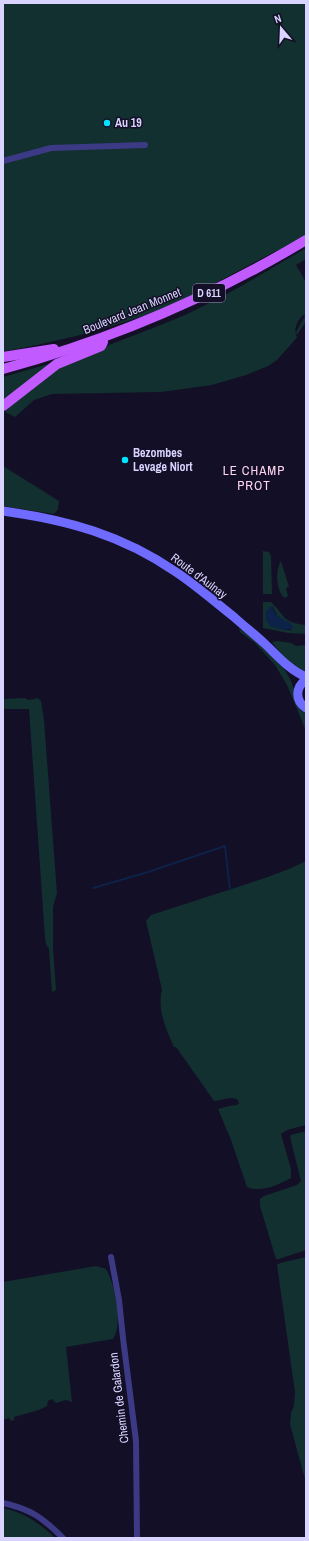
<svg xmlns="http://www.w3.org/2000/svg" width="309" height="1541" font-family="'Archivo Narrow',sans-serif">
<style>
.green{fill:#12302f;fill-rule:evenodd}
.water{fill:#0c2248}
.lines{fill:none;stroke-linecap:round;stroke-linejoin:round}
.stream{stroke:#0c2248;stroke-width:2}
.street{stroke:#3d3a85;stroke-width:6}
.secondary{stroke:#6f6bff;stroke-width:9}
.primary{stroke:#c25bff;stroke-width:10}
.poi-dot{fill:#00e5ff;stroke:#130f26;stroke-width:1.5}
.labels{text-anchor:middle;stroke-width:3;stroke-linejoin:round;paint-order:stroke}
.shield{fill:#130f26;stroke:#9e99be;stroke-width:1}
.shield-label{font-size:11px;font-weight:bold;fill:#d9d4ff}
.poi-label{font-size:12px;font-weight:bold;fill:#d9d4ff;stroke:#130f26;text-anchor:start}
.street-label{font-size:12px;fill:#d9d4ff;stroke:#130f26}
.neighbourhood-label{font-size:13px;letter-spacing:1px;fill:#ffd6f0;stroke:#130f26}
</style>
<rect width="100%" height="100%" fill="#130f26"/>
<g class="green">
<path d="M3,3h303v233l-19,11 -11,4c-27,14 -54,29 -81,43 -44,21 -93,37 -141,47 -17,4 -34,8 -51,10z"/>
<path d="M306,248v11l-10,6 10,17v39l-9,14 -1,-3 9,-16 -2,-1c-6,6 -10,14 -6,22l-2,3 -18,20 -9,6 -22,9 -34,10 -51,7 -109,2 -18,6 -19,17 -10,-5c45,-54 120,-70 182,-98 41,-19 80,-43 119,-66z"/>
<path d="M52,363l-49,39v-25z"/>
<path d="M3,466l56,35 -1,8 -4,5 -51,-8z"/>
<path d="M263,551l6,1 2,4 1,38h-9z"/>
<path d="M281,561l8,26 -3,1 2,8 -3,2c-9,-6 -10,-28 -4,-37z"/>
<path d="M263,602h8c16,15 10,20 35,23v9l-18,-1 -25,-5zM272,606l6,11 6,4 8,9h-8l-18,-10v-8z"/>
<path d="M239,628c19,14 42,31 52,53 6,12 -2,23 15,32v18l-19,-46 -12,-20 -20,-22 -15,-11z"/>
<path d="M278,641l13,2 5,3 10,-1v29h-2l-22,-19 -10,-13z"/>
<path d="M24,698l5,2 9,-2 3,3 3,19 13,173 -4,14v41l3,42 -4,2 -3,-43 -3,-5 -1,-6 -16,-229h-26v-10z"/>
<path d="M306,861v264l-19,5 -6,4 10,35v9c-13,7 -29,15 -44,9l-16,-47 -13,-31 11,-3 8,-1 2,-2 -1,-3c-8,-5 -15,1 -24,1l-38,-54h-2c-8,-17 -17,-38 -12,-57l-16,-69 5,-6 114,-37 24,-9z"/>
<path d="M306,1131v119l-27,9h-3l-16,-53v-7l4,-3 33,-11 4,-4 -11,-44 1,-2z"/>
<path d="M306,1257v226l-16,-59 1,-11 3,-7 1,-14 -18,-127 3,-2z"/>
<path d="M96,1266l10,3c8,13 14,43 11,58 0,5 -2,8 -4,12l-47,8 6,55 -6,-2 -10,3 -4,-4 -4,2 -1,5 -8,4 -25,7v3l-3,1 -2,-3 -6,2v-138z"/>
<path d="M3,1508c20,4 38,16 52,30h-52z"/>
</g>
<path class="water" d="M272,606c4,16 17,12 22,22l-10,2 -14,-4c-6,-7 -6,-16 2,-20z"/>
<g class="lines">
<path class="stream" d="M93,888l52,-15 80,-27 5,44"/>
<g class="street">
<path d="M3,161l48,-13 94,-3"/>
<path d="M111,1257l8,43 4,38 13,103 1,97"/>
<path d="M3,1503c28,6 40,15 60,35"/>
</g>
<g class="secondary">
<path d="M3,511c65,9 119,24 173,61 21,14 39,30 58,45 10,9 20,17 30,26 13,12 25,27 42,34"/>
<path d="M306,680c-11,7 -11,21 0,28"/>
</g>
<g class="primary">
<path d="M3,357l51,-8"/>
<path d="M3,369c107,-29 208,-72 303,-129"/>
<path d="M3,406l54,-42 44,-18 2,-4"/>
</g>
</g>
<g class="poi-dot">
<circle cx="107" cy="123" r="4"/>
<circle cx="125" cy="460" r="4"/>
</g>
<g class="labels">
<rect class="shield" x="193" y="284" width="32" height="18" rx="3"/>
<g class="shield-label">
<text x="209" y="297">D 611</text>
</g>
<g class="poi-label">
<text x="115" y="127">Au 19</text>
<text x="133" y="457">Bezombes<tspan x="133" dy="14">Levage Niort</tspan></text>
</g>
<g class="street-label">
<text transform="translate(132 311) rotate(-22)" y="4">Boulevard Jean Monnet</text>
<text transform="translate(199 576) rotate(37)" y="4">Route d'Aulnay</text>
<text transform="translate(119 1398) rotate(-97)" y="4">Chemin de Galardon</text>
</g>
<g class="neighbourhood-label">
<text x="254" y="475">LE CHAMP<tspan x="254" dy="15">PROT</tspan></text>
</g>
</g>
<rect width="309" height="1541" fill="none" stroke="#d9d4ff" stroke-width="8"/>
<g transform="translate(281 28) rotate(341)" stroke="#130f26" stroke-width="3" paint-order="stroke">
<path d="M0-3L7 15L0 10L-7 15Z" fill="#d9d4ff"/>
<text y="-6" font-size="11" font-weight="bold" text-anchor="middle" fill="#d9d4ff">N</text>
</g>
</svg>
